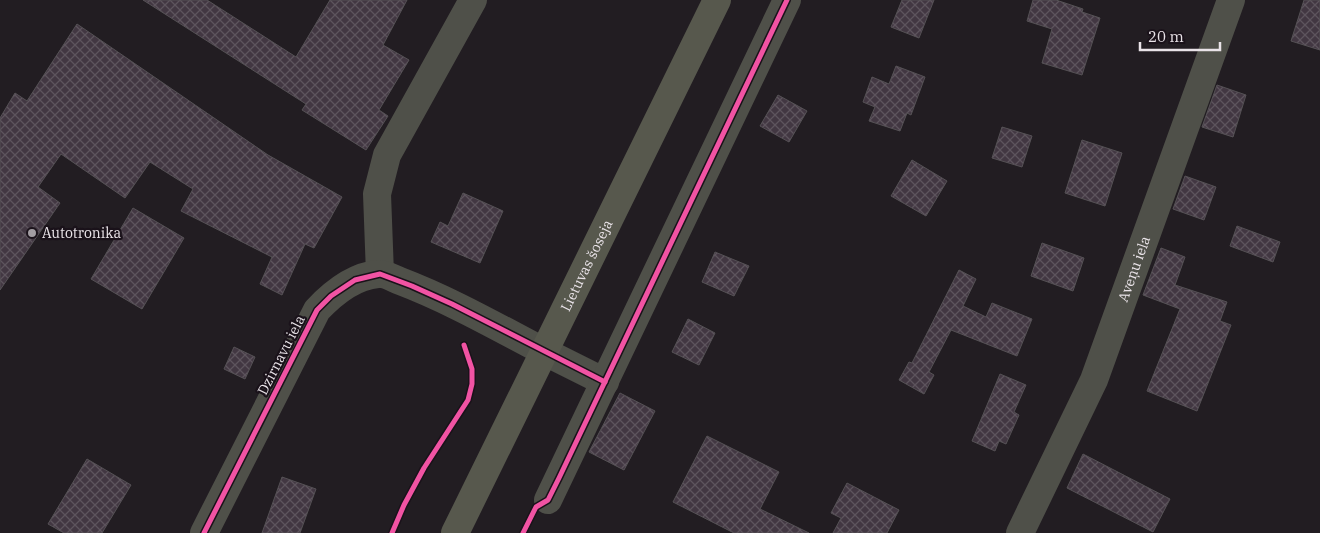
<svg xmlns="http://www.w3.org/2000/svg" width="1320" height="533" font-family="'IBM Plex Serif',serif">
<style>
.building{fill:url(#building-cross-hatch);stroke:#555155}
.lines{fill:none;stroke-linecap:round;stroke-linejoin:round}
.minor{stroke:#4f5049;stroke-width:28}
.tertiary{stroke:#4f5049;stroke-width:28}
.primary{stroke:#57584d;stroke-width:28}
.cycleway-casing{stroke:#1a121a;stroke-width:8}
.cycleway{stroke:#f153a3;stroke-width:5}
.poi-dot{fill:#a39ea3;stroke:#1a121a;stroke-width:2}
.labels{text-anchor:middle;stroke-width:4.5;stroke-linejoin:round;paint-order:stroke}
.poi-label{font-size:14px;fill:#e9e3e8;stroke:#1a121a;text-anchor:start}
.street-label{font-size:14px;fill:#e9e3e8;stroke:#1a121a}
</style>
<defs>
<pattern id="building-cross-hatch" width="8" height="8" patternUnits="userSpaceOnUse" patternTransform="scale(1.25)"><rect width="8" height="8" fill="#423742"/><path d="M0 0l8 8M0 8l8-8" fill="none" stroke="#5d545d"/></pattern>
</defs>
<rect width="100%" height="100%" fill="#221d22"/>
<g class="building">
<path d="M143,0h64l89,57 34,-57h77l-24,45 26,15 -30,50 9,6 -22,34 -64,-40 4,-6z"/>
<path d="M902,0h32l-15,38 -28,-11z"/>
<path d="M1033,0h23l27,9 -1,3 18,6 -18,57 -40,-12 10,-34 -25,-8z"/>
<path d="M1304,0h16v50l-29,-9z"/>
<path d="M77,24l191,131 74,42 -28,51 -9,-4 -23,51 -22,-11 12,-27 -91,-46 12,-22 -43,-27 -25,36 -64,-44 -23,33 22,16 -60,87v-172l15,-25 12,8z"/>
<path d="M896,66l29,11 -14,38 -4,-2 -7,18 -31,-10 6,-14 -12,-5 9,-25 17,7z"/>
<path d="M1217,85l29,10 -13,42 -31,-10z"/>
<path d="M778,95l29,16 -18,31 -29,-16z"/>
<path d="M1002,127l30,9 -10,31 -30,-9z"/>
<path d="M1082,140l40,13 -17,53 -40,-13z"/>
<path d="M912,160l35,21 -21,35 -35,-20z"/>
<path d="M1185,176l31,11 -12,33 -31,-11z"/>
<path d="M463,193l40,18 -23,52 -49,-21 9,-20 8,4z"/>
<path d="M133,208l51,30 -42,71 -51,-30z"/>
<path d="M1237,226l43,16 -7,20 -43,-16z"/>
<path d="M1042,243l42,15 -11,33 -42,-15z"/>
<path d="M1161,248l24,9 -10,28 52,17 -7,19 11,4 -34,86 -50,-20 33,-82 -37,-14z"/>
<path d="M715,252l34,14 -15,30 -32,-14z"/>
<path d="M959,270l17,9 -13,27 23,11 6,-14 40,16 -15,37 -66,-26 -22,42 5,3 -10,19 -25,-14 10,-18 3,1z"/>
<path d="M688,319l27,14 -16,32 -27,-13z"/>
<path d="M234,347l21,10 -10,22 -21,-10z"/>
<path d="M1000,374l26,11 -12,27 5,3 -13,29 -7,-3 -4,10 -23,-10z"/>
<path d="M620,393l35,18 -31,59 -35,-18z"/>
<path d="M707,436l72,36 -19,37 49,24h-75l-61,-31z"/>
<path d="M1083,454l87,45 -17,33 -86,-44z"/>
<path d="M87,459l44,26 -29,48h-38l-16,-9z"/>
<path d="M282,477l34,12 -16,44h-38z"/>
<path d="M847,483l52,27 -12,23h-54l8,-15 -10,-5z"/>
</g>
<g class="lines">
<g class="minor">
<path d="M380,274l-3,-80 10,-39 86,-155"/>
<path d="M545,352l60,30"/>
<path d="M548,500l239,-500"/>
<path id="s1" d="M1020,533l74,-153 137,-380"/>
</g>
<path class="tertiary" d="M204,533l113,-223c16,-17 37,-34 61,-36 7,-1 16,5 22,7 50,19 97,46 145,71"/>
<path class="primary" id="s2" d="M455,533l262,-533"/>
<defs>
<g id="cycleway">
<path d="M204,533l113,-223 14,-14 24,-16 25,-6 32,12 40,18 153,78"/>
<path d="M392,533l12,-28 20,-37 44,-68 4,-16v-15l-8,-24"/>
<path d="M523,533l13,-26 12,-7 11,-22 228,-478"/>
</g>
</defs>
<use href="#cycleway" class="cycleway-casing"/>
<use href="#cycleway" class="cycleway"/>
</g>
<circle class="poi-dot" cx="32" cy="233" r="5"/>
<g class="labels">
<g class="poi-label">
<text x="42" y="238">Autotronika</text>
</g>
<g class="street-label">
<text dy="5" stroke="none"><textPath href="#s2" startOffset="298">Lietuvas šoseja</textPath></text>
<text dy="5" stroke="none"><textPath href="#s1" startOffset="288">Aveņu iela</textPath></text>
<text transform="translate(281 355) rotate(-63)" y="5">Dzirnavu iela</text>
</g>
</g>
<path d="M1140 42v8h80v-8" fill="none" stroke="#e9e3e8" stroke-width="2.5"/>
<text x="1148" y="42" font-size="15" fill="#e9e3e8" stroke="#1a121a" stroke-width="4" paint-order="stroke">20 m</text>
</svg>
